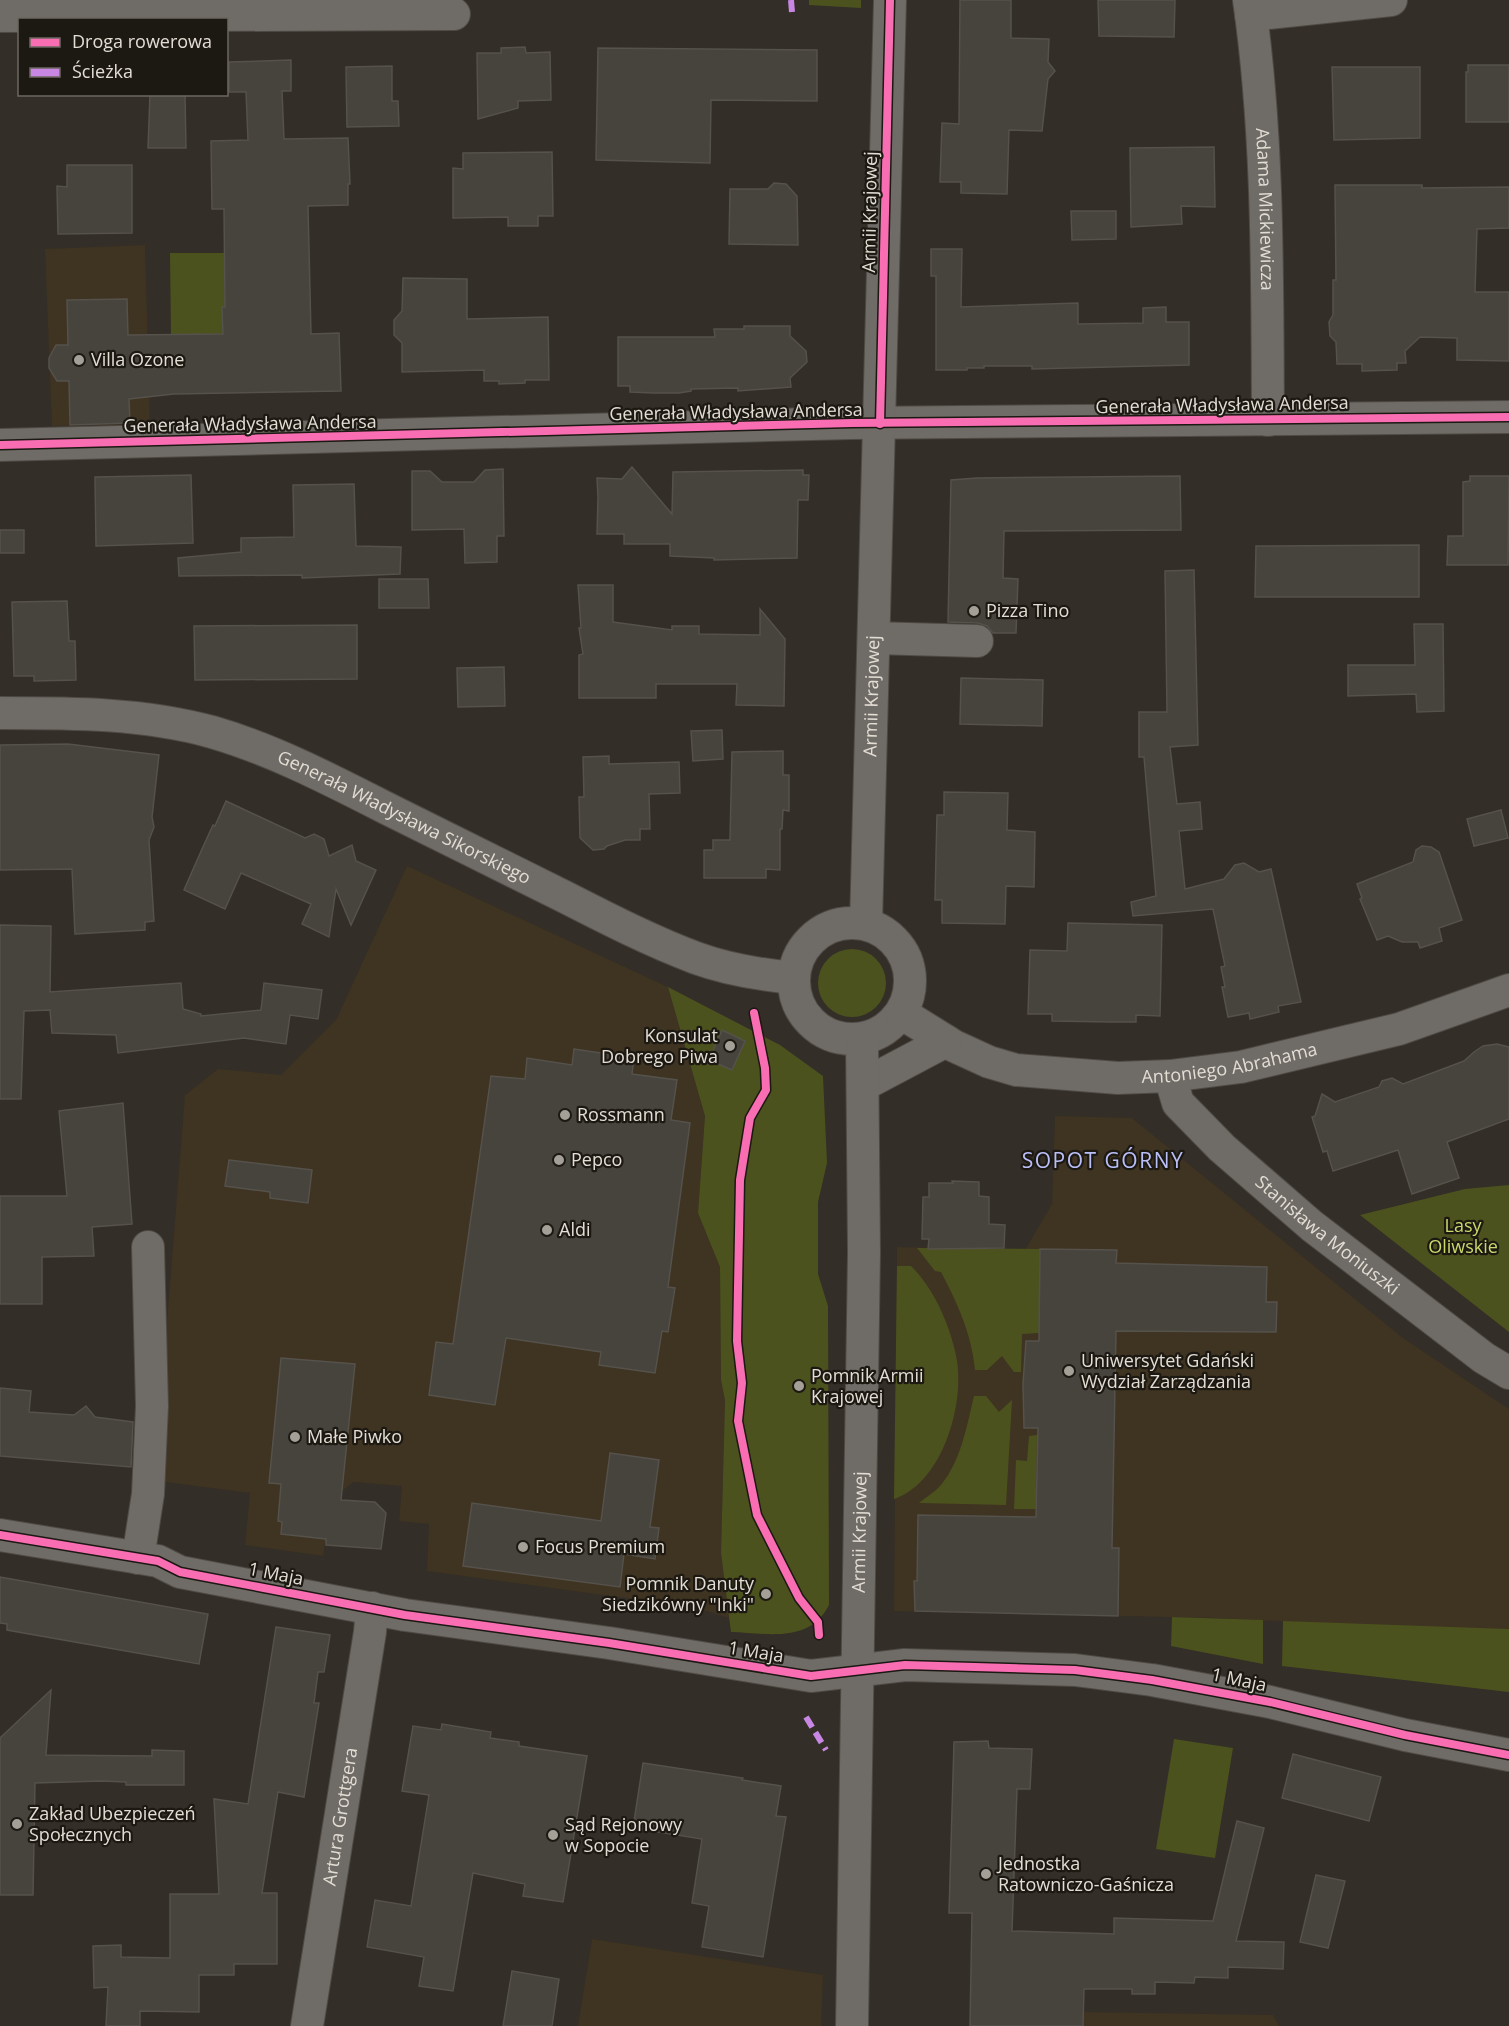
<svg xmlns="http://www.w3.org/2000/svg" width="1509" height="2026" font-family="'Open Sans',sans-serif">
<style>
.built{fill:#3f3321}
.green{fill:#4c521e}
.building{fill:#47433d;stroke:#55514b;stroke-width:1.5}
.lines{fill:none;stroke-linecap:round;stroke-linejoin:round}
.minor-casing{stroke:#4f4a44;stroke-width:34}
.minor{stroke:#6f6b66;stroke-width:32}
.quiet{stroke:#c787e3;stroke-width:6;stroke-dasharray:12 6;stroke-linecap:butt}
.cycleway-casing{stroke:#1c1812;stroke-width:11}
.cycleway{stroke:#f96db3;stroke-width:8}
.poi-dot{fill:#a5a097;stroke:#1c1812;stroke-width:2}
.labels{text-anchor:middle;stroke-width:4.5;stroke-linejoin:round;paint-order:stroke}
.street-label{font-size:18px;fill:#e3ddd4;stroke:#1c1812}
.poi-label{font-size:18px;fill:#e3ddd4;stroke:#1c1812;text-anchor:start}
.park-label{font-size:18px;fill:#c9d96c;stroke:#1c1812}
.quarter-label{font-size:21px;letter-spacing:1.5px;fill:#bbbff8;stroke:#1c1812}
</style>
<rect width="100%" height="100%" fill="#332e27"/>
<g class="built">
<path d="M145,245l5,179 -98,2 -7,-177z"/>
<path d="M407,866l261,121 37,129 -7,97 22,54 1,113 4,20 -4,153 8,65 -42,-13 -32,-3 -228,-31 2,-47 -30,-3 3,-35 -49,-4 -21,18 -9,56 -78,-11 5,-52 -100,-13 11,-83 24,-302 33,-26 63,6 55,-55z"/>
<path d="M1055,1116l77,2 271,220 106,71v220l-112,-2 -183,-9 -320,-7 3,-364 128,3 27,-46z"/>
<path d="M592,1939l231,36 -2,51h-243z"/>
<path d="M1084,2012l189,3 6,11h-196z"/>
</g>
<g class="green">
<path d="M809,0h52v8l-52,-3z"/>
<path d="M170,253h54l2,81 -55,1z"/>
<circle cx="852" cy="983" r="34"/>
<path d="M668,987l112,58 43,31 4,87 -9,39v72l10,32 1,299c-20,39 -62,28 -98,27l-10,-79 4,-153 -4,-20 -1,-113 -22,-54 7,-97z"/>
<path d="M1509,1185v147l-149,-117 105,-26z"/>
<path d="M917,1248l123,1 -1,84 -17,1 -1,38h-7l-12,-16 -15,14h-12c-3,-35 -18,-68 -34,-98l-6,-1z"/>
<path d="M897,1266h14c24,24 40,61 46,95 7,46 -15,121 -63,138z"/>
<path d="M974,1396h12l13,16 13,-12 -6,105 -87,-2c7,-6 16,-11 22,-18 20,-24 26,-60 33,-89z"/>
<path d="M1037,1435l-1,74h-22l2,-49 11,1 2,-25z"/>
<path d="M1172,1617l91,3v44l-92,-18z"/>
<path d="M1283,1621l226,8v63l-227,-26z"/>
<path d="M1174,1739l59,9 -18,110 -59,-9z"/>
</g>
<g class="building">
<path d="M960,0h51v38l38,1 -1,23 7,9 -7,8 -6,52 -33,-1 -2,64 -46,-1v-11h-21l2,-59 17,1z"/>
<path d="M1098,0h77l-1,37 -75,-1z"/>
<path d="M525,47l1,6 24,-1 1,48 -33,1v7l-40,11 -1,-66h24v-5z"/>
<path d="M598,48l219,2v51l-106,-1 -1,63 -114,-3z"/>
<path d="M291,60v31h-9l2,48 64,-1 2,46h-2v21l-40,1 3,128 28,-1 2,58 -167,3 -45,5 1,24 -60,2 -1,-44h-12l-8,-13v-10l7,-13h12l-1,-45 60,-1 1,36 95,-1 -1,-27h3l-1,-98h-12l-1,-68 37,-1 -2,-48h-17v-30z"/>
<path d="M1468,65h41v57h-43v-50h2z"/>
<path d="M392,66v35h6l1,25 -52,1 -1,-60z"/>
<path d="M1332,67h88v71l-86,2z"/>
<path d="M150,94h35l1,54h-38z"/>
<path d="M1214,147l1,60 -34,-1 1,18 -51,3 -1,-79z"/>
<path d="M552,152l1,64h-15v10h-30v-9l-55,1v-50l10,1v-16z"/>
<path d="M67,165h65v68l-74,1 -1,-48 10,1z"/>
<path d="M774,183l12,1 11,12 1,49 -69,-1 1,-55h38z"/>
<path d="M1335,185h87v3l87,-1v41l-32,1 -2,63h34v69l-52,-1v-22l-37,-1 -15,14 1,12h-9v7l-35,1v-7h-25l-1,-22 -6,-6 -1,-14 4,-7v-35h3z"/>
<path d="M1071,211h45v28l-44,1z"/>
<path d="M931,249h31l-1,58 117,-4v21l65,-1v-15l23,-1v15h23v43l-157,4v-3h-48v2h-17v2h-31v-94h-5z"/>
<path d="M403,278l64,1v40l81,-2 1,63h-24v3l-26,1v-3h-15v-11l-82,2v-29l-8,-8v-15l8,-9z"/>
<path d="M744,326h46v10l16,15 1,11 -17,16 1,9 -53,4v-3l-47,1v2l-12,2h-25l-24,-1v-6h-12v-49h97l-1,-8h30z"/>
<path d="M632,467l40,47 1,-42 130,-2v5h6l-1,25h-10l-1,58 -83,2v-2l-44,-2v-12h-46v-10h-27l1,-37 -1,-19 25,1z"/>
<path d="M503,469l1,67h-7v26l-32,1 -1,-34 -52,1v-59h18l12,11h32l11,-12z"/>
<path d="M191,475l2,68 -97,3 -1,-69z"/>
<path d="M1180,476l1,54 -177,1 -1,47 15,1 -2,54h-23l-6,-7 -9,-3 -30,-1 3,-142 26,-2z"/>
<path d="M1470,476h39l-1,89h-61l1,-29h15v-54l7,-1z"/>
<path d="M354,484l2,62 45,1 -1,27 -98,4v-3l-123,1 -1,-18 63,-6v-14l53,-1 -1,-52z"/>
<rect x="0" y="530" width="24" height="23"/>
<path d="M1419,545v52h-164l1,-51z"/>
<path d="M1194,570l4,175 -28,2 7,57 23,-2 2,27 -23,2 6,58 39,-10 11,-14 9,-2 15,9 12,-3 30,133 -23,4 1,6 -29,7 -1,-6 -21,4 -6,-30h3l-4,-20 4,-1 -12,-57 -80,7 -2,-14 25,-6 -12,-139h-5v-45h28l-2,-141z"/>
<path d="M379,579h49l1,29h-50z"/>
<path d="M578,585h35v37l59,8v-4h27v8l61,1v-26l25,30 -1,67 -48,-1 1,-21h-81v14h-77v-43l4,-1 -4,-26h2z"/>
<path d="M67,601l2,40h6l1,39 -42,1v-5h-20l-2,-74z"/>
<path d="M1414,624h29l1,87 -27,1 -1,-18 -68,2v-31h67z"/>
<path d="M357,625v54l-162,1 -1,-54z"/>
<path d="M504,667l1,39 -47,1 -1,-39z"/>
<path d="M961,678l82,2 -1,46 -82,-2z"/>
<path d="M722,730l1,29 -30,2 -2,-30z"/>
<path d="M68,744l91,11 -7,62 2,10 -5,13 5,81 -9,1v8l-70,4 -3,-65 -72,1v-125z"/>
<path d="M783,751v24h6v36l-6,-1 -1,19h-2v41l-14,-1v9h-62v-28h9v-10h17l2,-88z"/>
<path d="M609,756v8l70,-2 1,31 -31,1 1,35h-10v11h-15l-18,6 -3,3 -11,1 -13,-12 -1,-41h5l-1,-40z"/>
<path d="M944,792l64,1 -1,37 28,2 -1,55 -28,-1 -1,38 -63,-1v-23h-7l1,-45 1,-40h7z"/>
<path d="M226,801l79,37 9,-4 10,5 5,17 23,-11 4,16 20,9 -25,55 -15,-36 -7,48 -27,-13 9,-20 -70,-31 -16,36 -41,-19 18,-41 11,-24 2,1z"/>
<path d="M1501,810l7,28 -34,8 -7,-27z"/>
<path d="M1422,846l9,1 8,5 23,68 -23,8 3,13 -22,7 -2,-6h-16l-14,-6 -11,4 -17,-41 2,-1 -5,-14 56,-22 3,-12z"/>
<path d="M1068,923l94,2 -2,91 -24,-1v7h-26l-58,-1v-7h-24l2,-64 37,1z"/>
<path d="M0,925l51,1 -1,66 131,-9 2,26 18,5v2l60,-6 3,-27 58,7 -4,29 -28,-4 -4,29 -42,-6 -126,15 -2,-18 -64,-2 -2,-23 -26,1 -3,88h-21z"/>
<path d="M722,1030l23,11 -13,29 -23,-10z"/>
<path d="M1497,1044l12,3v72l-62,23 12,36 -47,16 -14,-44 -65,21 -6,-20 -4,1 -11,-35 3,-1 7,-22 13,8 44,-15 3,-6 10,-3 11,6 61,-23 10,-9 9,-6z"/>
<path d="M574,1049l60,9 -2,16 45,6 -6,40 19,3 -22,164 7,1 -7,44 -6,-1 -7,42 -56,-8 2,-13 -95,-14 -11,67 -66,-10 7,-53 17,2 38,-268 34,3 2,-21 45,7z"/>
<path d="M123,1103l9,121 -40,3 2,29 -52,1v47h-42v-108h67l-8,-85z"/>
<path d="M229,1160l83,10 -4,33 -38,-5v-6l-45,-6z"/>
<path d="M952,1181l27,1v14l10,1v27l16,1 -1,23 -76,1 1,-10h-7l1,-42h6v-14h24z"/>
<path d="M1040,1249l77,1 -1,13 151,4 -1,35h11l-1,30 -160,-1 -4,217h7l-1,68 -203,-5 -1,-30h3l1,-66 118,2 2,-89h-14l-1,-44 3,-43h13z"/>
<path d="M281,1358l74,6 -14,136 34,2 11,11 -5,36 -55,-4v-6l-45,-5 1,-12 -4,-1 3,-37 -12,-1z"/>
<path d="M0,1388l31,3 -2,21 45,3 12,-9 9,11 38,5 -2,45 -131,-11z"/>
<path d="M610,1453l49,7 -9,67 9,1 -4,31 -31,-5 -4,33 -157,-21 9,-63 129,18z"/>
<path d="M0,1577l208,37 -9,50 -192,-34v-6l-7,-1z"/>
<path d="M276,1627l54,8 -6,37h-6l-4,31h5l-15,94 -26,-5 -16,101h15v71h-43v11h-35v37l-59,-1v15h-34l2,-39 -14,1 -1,-42 28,-1v12l49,1v-64h49l-5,-95 34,5z"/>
<path d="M51,1690l-5,65 106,1v-6l32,1v34h-58v-3l-24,-1 -67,2 -2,112h-33v-157z"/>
<path d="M442,1724l49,8 -1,6 29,4v4l68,10 -24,146 -40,-6 2,-12 -52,-11 -20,118 -34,-5 5,-29 -57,-10 8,-47 36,6 18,-111 -27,-4 11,-65 28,4z"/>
<path d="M988,1741l1,7 43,1 -2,40h-13l-5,142 102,3v-16l99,3 24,-100 27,7 -28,113 48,1 -1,27 -55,-2v11l-33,-1 -1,6 -39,-1v12h-23v-5h-48l-1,37h-113l2,-113h-23l5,-171z"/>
<path d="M1293,1754l88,23 -12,44 -87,-23z"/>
<path d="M643,1763l100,15 -1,2 39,6 -5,30 10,1 -23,140 -61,-10 7,-41 -17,-3 10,-64 -69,-11z"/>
<path d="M1316,1875l29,6 -17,67 -28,-6z"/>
<path d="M512,1971l47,8 -7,47h-49z"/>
</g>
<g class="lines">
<defs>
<g id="minor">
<path id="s1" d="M1249,0c20,139 18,280 19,420"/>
<path d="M1251,15l140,-15"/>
<path d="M0,16l454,-2"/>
<path d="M0,445l852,-22 657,-6"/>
<path d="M874,638l103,3"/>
<path id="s2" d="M0,713c71,0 143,0 212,19 62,18 121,49 178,78 58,29 117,58 175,87 43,22 86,44 131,61 30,11 67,17 98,20"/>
<circle cx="852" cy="981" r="58"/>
<path id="s3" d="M866,924l24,-924"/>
<path id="s4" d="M901,1013l53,33 35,16 27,8 102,8 52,-2 71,-9 158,-38 110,-39"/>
<path id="s5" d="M1170,1076l8,27 44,45 90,78 172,132 25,15"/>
<path d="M863,1085l83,-44"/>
<path d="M0,1535l158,26 22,11 225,43 204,28 202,33 94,-11 170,5 77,10 118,22 135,33 104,20"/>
<path d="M138,1558l10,-64 4,-88 -4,-159"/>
<path id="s6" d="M307,2026l63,-394 2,-24"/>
<path id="s7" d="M852,2026l12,-773 -2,-214"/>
</g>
</defs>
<use href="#minor" class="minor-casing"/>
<use href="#minor" class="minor"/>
<g class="quiet">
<path d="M791,0l1,12"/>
<path d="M806,1717l20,33"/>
</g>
<defs>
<g id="cycleway">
<path d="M880,424l10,-424"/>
<path d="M0,445l852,-22 657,-6"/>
<path d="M754,1013l11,55 1,22 -16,28 -10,62 -3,161 5,42 -4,38 19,94 42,83 19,24 1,13"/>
<path d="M0,1535l158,26 22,11 225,43 204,28 202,33 94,-11 170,5 77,10 118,22 135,33 104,20"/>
</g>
</defs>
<use href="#cycleway" class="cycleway-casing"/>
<use href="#cycleway" class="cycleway"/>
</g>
<g class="poi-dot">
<circle cx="79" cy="360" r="6"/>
<circle cx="974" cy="611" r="6"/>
<circle cx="730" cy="1046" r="6"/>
<circle cx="565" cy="1115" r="6"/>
<circle cx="559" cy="1160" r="6"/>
<circle cx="547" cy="1230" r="6"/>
<circle cx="1069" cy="1371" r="6"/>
<circle cx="799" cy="1386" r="6"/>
<circle cx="295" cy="1437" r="6"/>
<circle cx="523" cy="1547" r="6"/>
<circle cx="766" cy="1594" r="6"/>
<circle cx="17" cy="1824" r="6"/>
<circle cx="553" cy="1835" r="6"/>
<circle cx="986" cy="1874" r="6"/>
</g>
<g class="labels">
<g class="street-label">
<text dy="6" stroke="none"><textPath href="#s1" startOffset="210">Adama Mickiewicza</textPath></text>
<text transform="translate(870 212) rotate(-89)" y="6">Armii Krajowej</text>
<text transform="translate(1222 405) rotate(-1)" y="6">Generała Władysława Andersa</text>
<text transform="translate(736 412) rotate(-1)" y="6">Generała Władysława Andersa</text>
<text transform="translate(250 424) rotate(-1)" y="6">Generała Władysława Andersa</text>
<text dy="6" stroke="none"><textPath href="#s3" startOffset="228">Armii Krajowej</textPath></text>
<text dy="6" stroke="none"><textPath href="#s2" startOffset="424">Generała Władysława Sikorskiego</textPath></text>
<text dy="6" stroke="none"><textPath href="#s4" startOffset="344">Antoniego Abrahama</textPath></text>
<text dy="6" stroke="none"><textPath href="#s5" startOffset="228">Stanisława Moniuszki</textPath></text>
<text dy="6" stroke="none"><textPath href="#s7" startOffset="494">Armii Krajowej</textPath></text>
<text transform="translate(276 1574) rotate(11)" y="6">1 Maja</text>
<text transform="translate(756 1652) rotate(9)" y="6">1 Maja</text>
<text transform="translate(1239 1680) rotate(12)" y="6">1 Maja</text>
<text dy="6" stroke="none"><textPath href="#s6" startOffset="212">Artura Grottgera</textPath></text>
</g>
<g class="poi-label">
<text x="91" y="366">Villa Ozone</text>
<text x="986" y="617">Pizza Tino</text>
<text x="718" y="1042" text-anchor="end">Konsulat<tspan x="718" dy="21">Dobrego Piwa</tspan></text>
<text x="577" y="1121">Rossmann</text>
<text x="571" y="1166">Pepco</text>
<text x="559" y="1236">Aldi</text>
<text x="1081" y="1367">Uniwersytet Gdański<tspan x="1081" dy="21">Wydział Zarządzania</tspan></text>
<text x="811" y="1382">Pomnik Armii<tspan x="811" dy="21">Krajowej</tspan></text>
<text x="307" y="1443">Małe Piwko</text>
<text x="535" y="1553">Focus Premium</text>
<text x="754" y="1590" text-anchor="end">Pomnik Danuty<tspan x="754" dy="21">Siedzikówny "Inki"</tspan></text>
<text x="29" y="1820">Zakład Ubezpieczeń<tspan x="29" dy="21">Społecznych</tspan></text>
<text x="565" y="1831">Sąd Rejonowy<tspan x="565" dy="21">w Sopocie</tspan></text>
<text x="998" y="1870">Jednostka<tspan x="998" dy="21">Ratowniczo-Gaśnicza</tspan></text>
</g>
<g class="park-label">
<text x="1463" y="1232">Lasy<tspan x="1463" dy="21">Oliwskie</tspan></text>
</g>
<g class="quarter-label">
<text x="1103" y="1168">SOPOT GÓRNY</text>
</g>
</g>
<rect x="18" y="18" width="210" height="78" fill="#1c1812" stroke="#6c6760" stroke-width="1.5"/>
<rect x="30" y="38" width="30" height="9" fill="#f96db3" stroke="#6c6760" stroke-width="1.5"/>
<text x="72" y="48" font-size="18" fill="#e3ddd4">Droga rowerowa</text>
<rect x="30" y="68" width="30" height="9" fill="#c787e3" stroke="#6c6760" stroke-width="1.5"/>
<text x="72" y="78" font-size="18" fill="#e3ddd4">Ścieżka</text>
</svg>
